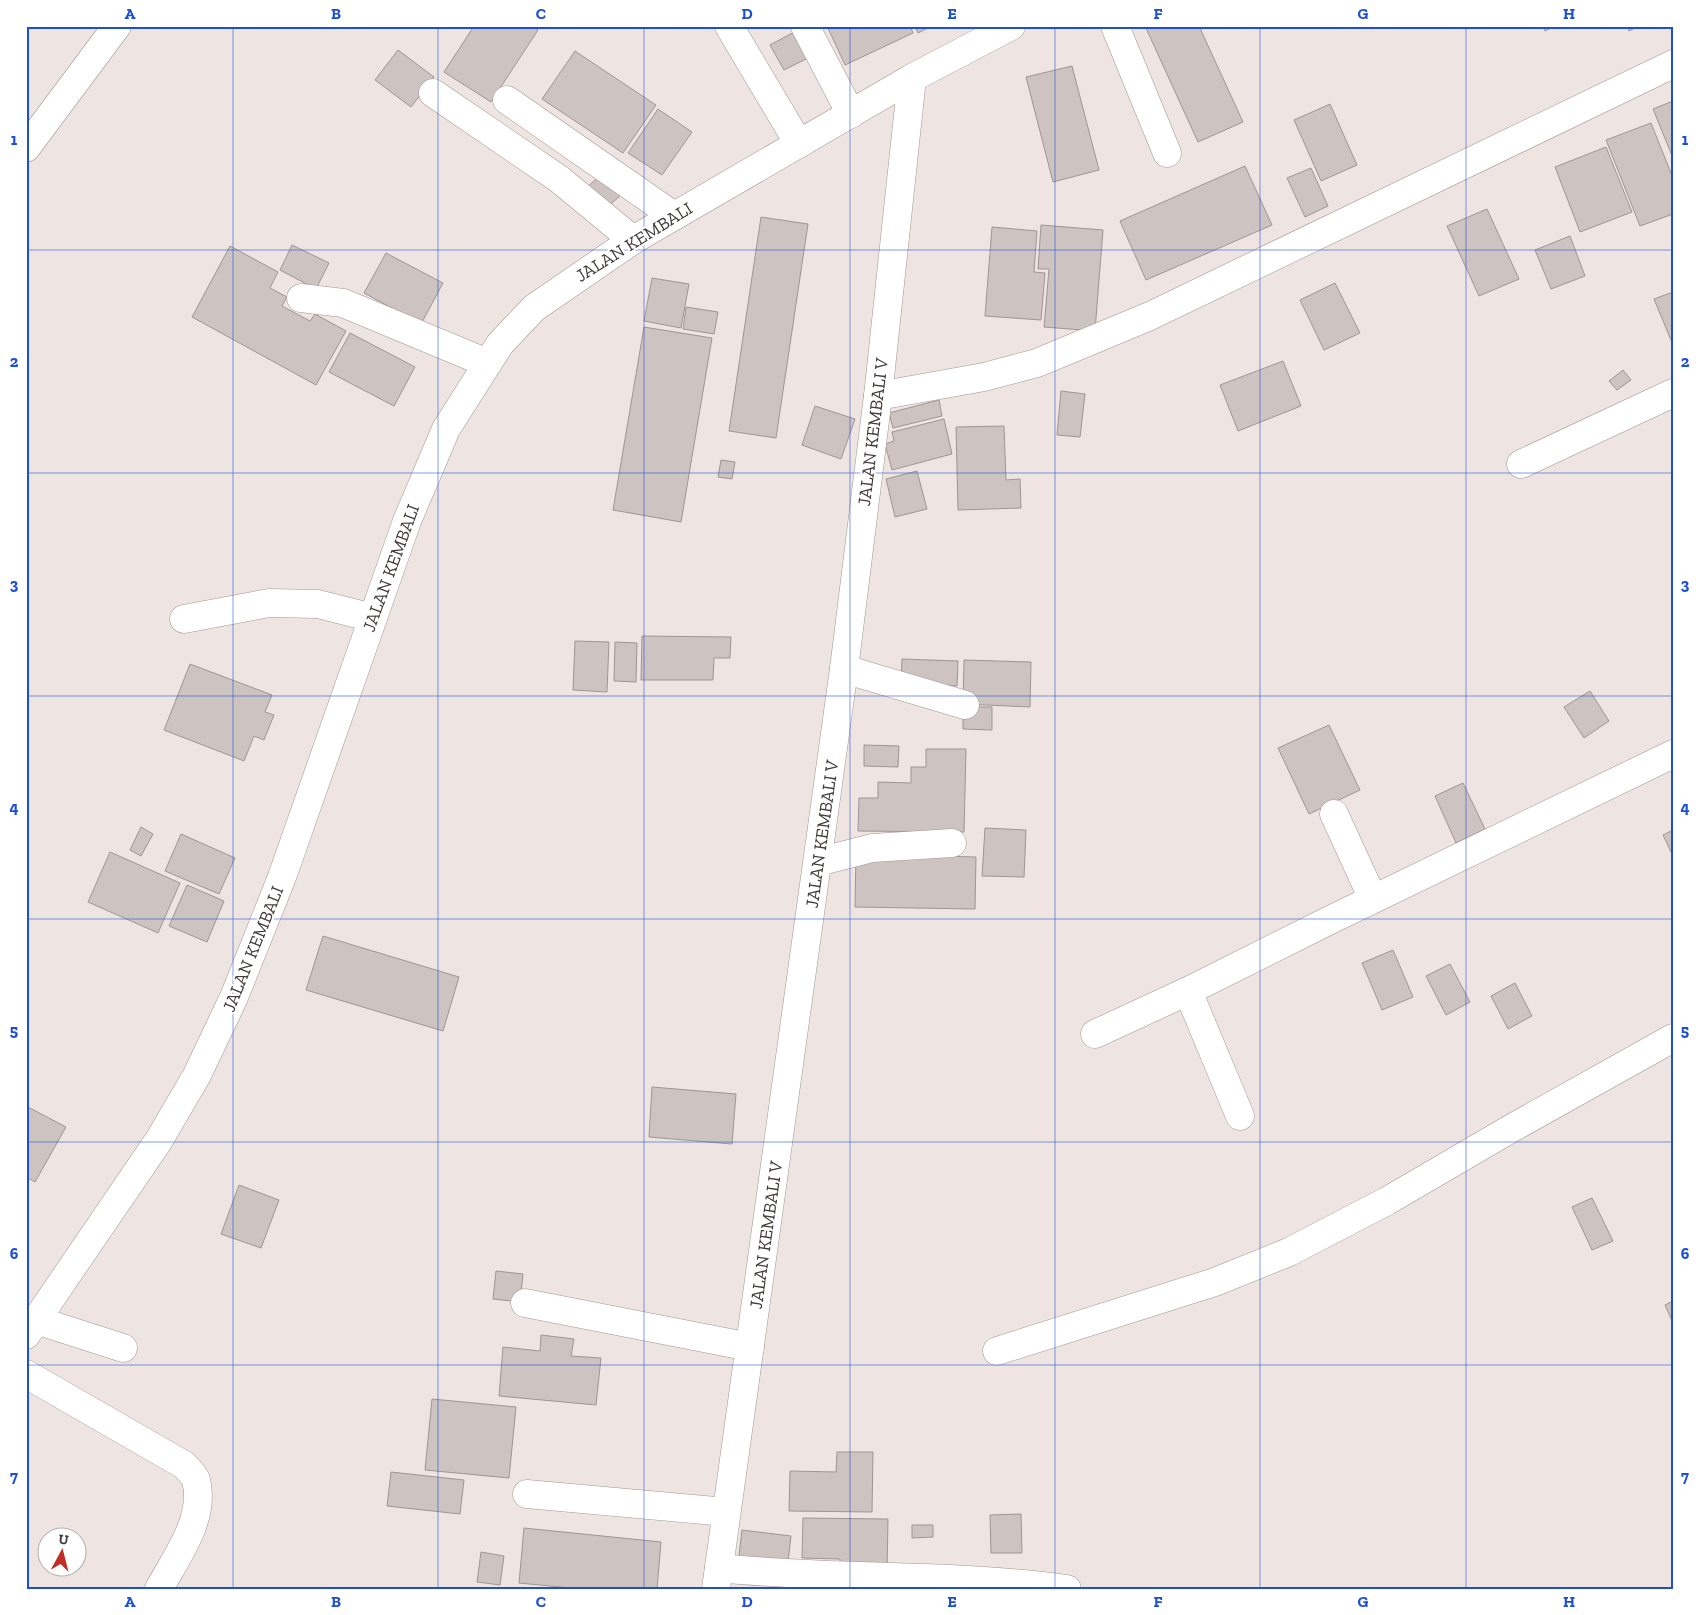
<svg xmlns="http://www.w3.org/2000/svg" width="1699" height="1615" font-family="'Zilla Slab',serif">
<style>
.building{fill:#cdc3c1;stroke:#9f9594}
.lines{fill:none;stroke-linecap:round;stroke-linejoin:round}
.minor-casing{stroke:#a09794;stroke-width:29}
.minor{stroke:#fff;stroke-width:28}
.grid{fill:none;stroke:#1d4ed8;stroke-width:1;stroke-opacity:0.55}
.labels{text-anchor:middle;stroke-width:4;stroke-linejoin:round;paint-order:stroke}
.street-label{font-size:18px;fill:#403c3a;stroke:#fff}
.neatline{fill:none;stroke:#1d4ed8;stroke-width:2}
.grid-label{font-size:16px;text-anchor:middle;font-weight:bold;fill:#1d4ed8}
</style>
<rect width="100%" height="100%" fill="#eee4e1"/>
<g class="building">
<path d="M474,26h57l7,4 -47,72 -47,-30z"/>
<path d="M827,26h83l3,7 -68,32z"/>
<path d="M915,26h17l-14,7z"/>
<path d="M1145,26h54l44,96 -45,20z"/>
<path d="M1543,26h12l-10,5z"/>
<path d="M1627,26h12l-10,5z"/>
<path d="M796,31l14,26 -26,13 -14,-25z"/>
<path d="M398,50l36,27 -23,30 -36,-27z"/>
<path d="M575,51l81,54 -33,48 -81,-54z"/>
<path d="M1072,66l27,104 -46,12 -27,-105z"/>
<path d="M1673,101v57l-20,-49z"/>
<path d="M1330,104l27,61 -36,16 -27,-61z"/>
<path d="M658,109l34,23 -30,43 -34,-22z"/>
<path d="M1651,123l22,55v36l-33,12 -34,-86z"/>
<path d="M1606,147l26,65 -52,20 -25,-65z"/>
<path d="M1245,166l27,59 -126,55 -26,-59z"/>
<path d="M1311,168l17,38 -23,11 -18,-39z"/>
<path d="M603,173l19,21 -19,17 -19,-21z"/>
<path d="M1487,209l32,70 -40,17 -32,-70z"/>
<path d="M761,217l47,7 -32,214 -47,-7z"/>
<path d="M1041,225l62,5 -8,101 -51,-4 5,-58h-11z"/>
<path d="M992,227l45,4 -3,41 11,1 -4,47 -56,-4z"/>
<path d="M1570,236l15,40 -34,13 -16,-39z"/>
<path d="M292,245l37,18 -13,26 -36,-19z"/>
<path d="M230,246l48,26 -8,16 17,9 -5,9 28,15 5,-7 31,17 -30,54 -124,-68z"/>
<path d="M386,253l57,30 -22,41 -57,-31z"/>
<path d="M652,278l37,6 -8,44 -37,-7z"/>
<path d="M1335,283l25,50 -36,17 -24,-50z"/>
<path d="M1673,292v53l-19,-46z"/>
<path d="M686,307l32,5 -4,22 -31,-5z"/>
<path d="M644,327l68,11 -31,184 -68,-12z"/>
<path d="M350,333l65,34 -21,39 -65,-34z"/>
<path d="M1283,361l18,45 -63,25 -18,-46z"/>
<path d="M1623,370l8,10 -14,10 -8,-9z"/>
<path d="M1061,391l24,3 -5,43 -23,-2z"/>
<path d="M939,400l3,16 -49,12 -4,-15z"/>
<path d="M815,406l40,13 -14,40 -39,-14z"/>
<path d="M944,419l8,35 -60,16 -7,-26 9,-3 -2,-9z"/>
<path d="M1004,426l2,54 14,-1 1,29 -63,2 -2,-83z"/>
<path d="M721,460l14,2 -3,17 -14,-2z"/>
<path d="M917,471l10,38 -32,8 -9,-38z"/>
<path d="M642,636l89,1 -1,21h-16l-1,22h-72z"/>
<path d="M575,641l34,1 -2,50 -34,-2z"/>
<path d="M615,642l22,1 -1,39 -22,-1z"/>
<path d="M902,659l56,2 -1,25 -56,-4z"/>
<path d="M964,660l67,2 -1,45 -67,-3z"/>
<path d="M190,664l82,31 -7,17 9,3 -10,25 -10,-4 -10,25 -80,-31z"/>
<path d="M1590,691l19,30 -25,17 -20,-31z"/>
<path d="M963,707h29v23l-29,-1z"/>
<path d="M1329,725l31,65 -51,24 -31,-66z"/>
<path d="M864,745l35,1 -1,21 -34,-1z"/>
<path d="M926,749h40l-2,83 -106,-1 1,-33h19v-16l33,1v-16h15z"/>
<path d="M1463,783l22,46 -29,14 -21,-47z"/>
<path d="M141,827l12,7 -12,22 -11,-6z"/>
<path d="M985,828l41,2 -2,47 -42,-1z"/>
<path d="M1673,830v26l-10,-21z"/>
<path d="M181,834l54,24 -16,36 -54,-23z"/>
<path d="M110,852l70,31 -22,50 -70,-31z"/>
<path d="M856,854l120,3 -1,52 -120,-2z"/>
<path d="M187,885l37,16 -17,41 -38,-16z"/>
<path d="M323,936l136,41 -16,54 -137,-41z"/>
<path d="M1393,950l20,47 -31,13 -20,-47z"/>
<path d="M1450,964l20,38 -24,13 -20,-39z"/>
<path d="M1515,983l17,33 -24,13 -17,-33z"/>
<path d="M652,1087l84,7 -4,50 -83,-7z"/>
<path d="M26,1106l40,21 -31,55 -9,-5z"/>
<path d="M239,1185l40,15 -18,48 -40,-14z"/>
<path d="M1592,1198l21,43 -21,9 -20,-43z"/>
<path d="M496,1271l27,3 -3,28 -27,-3z"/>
<path d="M1673,1301v22l-8,-18z"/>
<path d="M541,1335l33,4 -3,17 30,2 -5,47 -97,-9 4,-49 37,4z"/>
<path d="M432,1399l84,8 -7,71 -84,-8z"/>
<path d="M837,1452h36l-1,60 -83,-1 1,-40 46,1z"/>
<path d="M391,1472l73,8 -4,34 -73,-8z"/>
<path d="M1021,1514l1,39h-31l-1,-38z"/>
<path d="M803,1518l85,1 -1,56 -47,-1v-15l-38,-1z"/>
<path d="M912,1525h21v12l-21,1z"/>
<path d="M524,1528l137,14 -4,47h-76l-62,-6z"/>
<path d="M742,1530l49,6 -4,35 -49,-7z"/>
<path d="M481,1552l23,4 -4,29 -23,-3z"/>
</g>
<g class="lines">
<defs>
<g id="minor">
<path d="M729,26l70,118"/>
<path d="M805,26l46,88"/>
<path d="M1115,26l52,127"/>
<path d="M433,93l126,86 74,61"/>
<path d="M507,100l167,116"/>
<path d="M26,148l91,-122"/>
<path d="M301,298l42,5 144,60"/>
<path d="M878,396l106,-19 53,-14 113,-47 523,-252"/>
<path d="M1521,464l152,-71"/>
<path d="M184,619l85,-16 49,1 55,14"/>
<path d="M844,669l121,36"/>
<path d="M1334,814l39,85"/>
<path d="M818,862l54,-14 80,-5"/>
<path d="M1188,991l52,125"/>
<path d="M1095,1034l93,-43 138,-69 347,-168"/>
<path d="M525,1303l225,44"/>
<path d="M36,1320l87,28"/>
<path d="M26,1335l133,-195 38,-65 37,-78 48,-120 125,-356 39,-92 54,-85 34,-36 99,-68 279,-162 99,-52"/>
<path d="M997,1351l218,-69 74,-30 98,-51 125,-73 161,-90"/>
<path d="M26,1374l158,91c4,4 10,10 12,15 10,39 -20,77 -37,109"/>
<path d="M527,1494l199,18"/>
<path d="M719,1568c115,12 233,5 348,21"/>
<path d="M716,1589l128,-920 34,-273 34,-318"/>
</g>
</defs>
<use href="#minor" class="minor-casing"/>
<use href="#minor" class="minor"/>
</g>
<path class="grid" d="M233,26v1563M438,26v1563M644,26v1563M850,26v1563M1055,26v1563M1260,26v1563M1466,26v1563M26,250h1647M26,473h1647M26,696h1647M26,919h1647M26,1142h1647M26,1365h1647"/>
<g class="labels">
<g class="street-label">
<text transform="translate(634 242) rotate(-32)" y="6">JALAN KEMBALI</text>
<text transform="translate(873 432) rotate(-83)" y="6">JALAN KEMBALI V</text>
<text transform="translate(391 568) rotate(-70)" y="6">JALAN KEMBALI</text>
<text transform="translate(822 834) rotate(-82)" y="6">JALAN KEMBALI V</text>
<text transform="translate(253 949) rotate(-68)" y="6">JALAN KEMBALI</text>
<text transform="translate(766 1235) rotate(-82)" y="6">JALAN KEMBALI V</text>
</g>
</g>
<rect width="1699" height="1615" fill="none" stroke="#ffffff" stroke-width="55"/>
<g transform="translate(62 1552) rotate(7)"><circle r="24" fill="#ffffff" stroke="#b3b1b0"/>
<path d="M0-4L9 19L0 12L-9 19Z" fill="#be3026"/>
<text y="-8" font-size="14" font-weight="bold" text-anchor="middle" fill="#403c3a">U</text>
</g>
<rect x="28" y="28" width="1644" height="1560" class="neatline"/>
<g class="grid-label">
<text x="130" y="19">A</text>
<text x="336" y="19">B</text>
<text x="541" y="19">C</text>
<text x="747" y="19">D</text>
<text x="952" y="19">E</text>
<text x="1158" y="19">F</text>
<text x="1363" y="19">G</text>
<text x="1569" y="19">H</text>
<text x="14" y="145">1</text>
<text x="1685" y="145">1</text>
<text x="14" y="367">2</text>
<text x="1685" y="367">2</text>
<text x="14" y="590">3</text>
<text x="1685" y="590">3</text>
<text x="14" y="813">4</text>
<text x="1685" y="813">4</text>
<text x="14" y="1036">5</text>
<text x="1685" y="1036">5</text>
<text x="14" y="1259">6</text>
<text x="1685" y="1259">6</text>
<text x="14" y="1482">7</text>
<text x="1685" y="1482">7</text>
<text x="130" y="1607">A</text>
<text x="336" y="1607">B</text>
<text x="541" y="1607">C</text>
<text x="747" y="1607">D</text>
<text x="952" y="1607">E</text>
<text x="1158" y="1607">F</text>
<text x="1363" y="1607">G</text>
<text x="1569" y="1607">H</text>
</g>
</svg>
